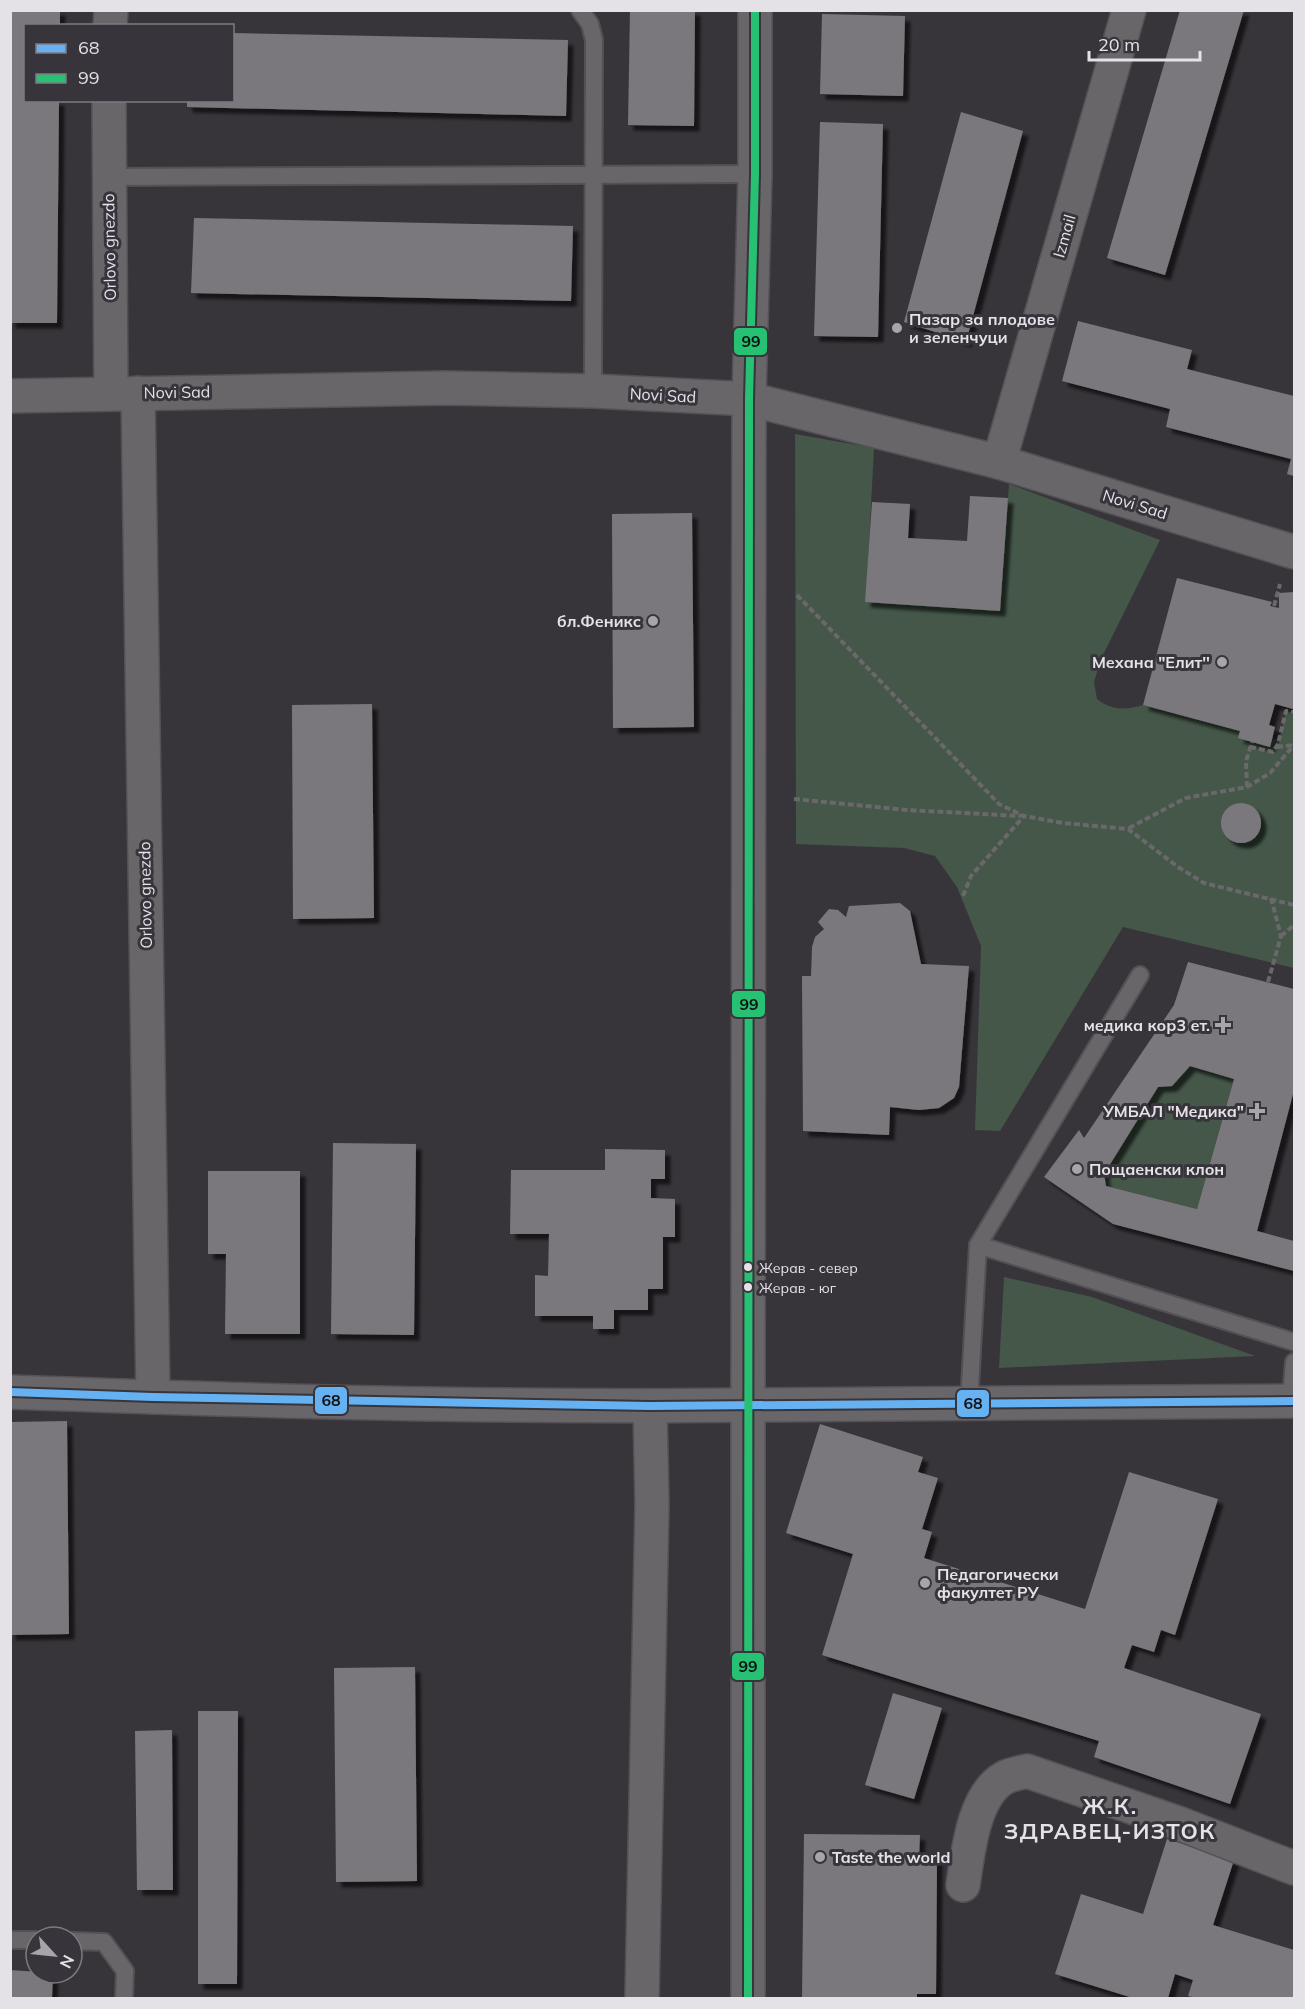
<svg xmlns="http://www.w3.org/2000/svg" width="1305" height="2009" font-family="Mulish,sans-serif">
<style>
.green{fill:#445749}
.building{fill:#7a787b;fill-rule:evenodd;filter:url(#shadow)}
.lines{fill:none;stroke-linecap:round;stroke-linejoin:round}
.service-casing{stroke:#535155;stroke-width:20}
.minor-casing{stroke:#535155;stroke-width:36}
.tertiary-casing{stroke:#535155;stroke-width:36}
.path{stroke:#6a686b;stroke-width:4;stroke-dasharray:6 3;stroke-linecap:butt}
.service{stroke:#686669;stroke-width:16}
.minor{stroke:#686669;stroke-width:33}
.tertiary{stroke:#686669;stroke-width:33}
.bus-1-casing{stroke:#38343b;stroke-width:12}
.bus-2-casing{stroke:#38343b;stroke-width:12}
.bus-1{stroke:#66b1f2;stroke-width:8}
.bus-2{stroke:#26c172;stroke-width:8}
.poi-dot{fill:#a8a5aa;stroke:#38343b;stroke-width:2}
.bus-dot{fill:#e4e2e7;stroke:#38343b;stroke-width:2}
.labels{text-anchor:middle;stroke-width:6;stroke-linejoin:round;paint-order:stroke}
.bus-label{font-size:14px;fill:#e4e2e7;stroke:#38343b;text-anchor:start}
.street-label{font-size:16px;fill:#e4e2e7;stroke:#38343b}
.poi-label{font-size:16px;font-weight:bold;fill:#e4e2e7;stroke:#38343b;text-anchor:start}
.district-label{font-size:22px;font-weight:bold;letter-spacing:1.5px;fill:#e4e2e7;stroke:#38343b}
.line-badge{stroke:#38343b;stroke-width:2}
.pale-badge-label{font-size:16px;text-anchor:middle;font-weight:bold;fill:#111}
</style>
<defs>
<filter id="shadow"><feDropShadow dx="5.5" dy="5.5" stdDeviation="1.5" flood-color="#0009"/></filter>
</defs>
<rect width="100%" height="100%" fill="#38353a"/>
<g class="green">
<path d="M795,434l79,14 -8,154 134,9 9,-127 151,56 -59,119 -7,23 3,17c15,12 29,11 46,6l136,35 7,-29 8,1v256l-171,-41 -123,204 -25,-1 6,-184 -24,-59 -22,-31 -31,-8 -108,-4z"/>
<path d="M1190,1066l44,13 -37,130 -91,-23 -2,-12 54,-87 14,-1z"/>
<path d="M1004,1277l88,20 163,59 -256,12z"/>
</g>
<g class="building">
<path d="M10,10h50v16h-34v74h33l-2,223h-47z"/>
<path d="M630,10h65l-1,116 -66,-1z"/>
<path d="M1180,10h64l-79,265 -58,-17z"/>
<path d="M822,14l83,2 -2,80 -83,-2z"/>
<path d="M232,33l336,7 -2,76 -379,-9v-7h45z"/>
<path d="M961,112l62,19 -57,211 -62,-20z"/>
<path d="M820,122l63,2 -5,213 -64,-1z"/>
<path d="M194,218l379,8 -2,75 -380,-8z"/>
<path d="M1078,321l114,29 -5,19 107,27v80l-7,-2 4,-15 -125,-32 4,-18 -108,-28z"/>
<path d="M970,496l38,2 -8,113 -135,-9 7,-100 38,2 -2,34 59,3z"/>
<path d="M692,513l2,214 -81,1 -1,-214z"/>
<path d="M1177,578l95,24 -2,4 9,2v-15l15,-1v111l-1,6 -18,-5 -6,21 6,2 -5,20 -32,-9 2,-7 -97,-26z"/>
<path d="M372,704l2,214 -81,1 -1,-214z"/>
<circle cx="1241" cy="823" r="20"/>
<path d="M900,903l10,8 11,53 48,2 -10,121 -5,11 -15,10 -20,2 -29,-3 -1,28 -86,-4 -1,-155h9l1,-29 3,-10 9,-8 -6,-7 11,-13 9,1 8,7 3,-11z"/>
<path d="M1188,962l106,27v101l-37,141 37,10v30l-181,-47 -69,-47 35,-47 5,8 90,-133zM1190,1066l44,13 -37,130 -91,-23 -2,-12 54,-87 14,-1z"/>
<path d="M333,1143l83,1 -2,191 -83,-1z"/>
<path d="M605,1149l60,1v29h-14v19l24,1v38h-12v52h-15v21h-34v19h-21v-13h-58v-41l13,1 1,-42h-39l1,-64h94z"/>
<path d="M208,1171h92v163h-75l1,-80h-18z"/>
<path d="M67,1421l2,213 -59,1v-213z"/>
<path d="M820,1424l103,33 -5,15 20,6 -16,51 10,3 -8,26 161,51 44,-137 89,27 -43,136 -14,-5 -7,22 -22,-7 -8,23 137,46 -31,90 -136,-47 5,-16 -277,-86 31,-101 -67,-21z"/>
<path d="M415,1667l2,214 -81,1 -2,-214z"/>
<path d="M893,1693l49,15 -28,91 -49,-14z"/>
<path d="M198,1711h40l-1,273h-39z"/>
<path d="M172,1730l1,160h-36l-2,-159z"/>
<path d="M804,1834l116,1 -1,23h18l-1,136h-19v4h-115z"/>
<path d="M1167,1839l67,21 -21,65 81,25v48h-97l-9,-2 5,-16 -18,-6 -7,24h-35l-78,-24 26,-80 62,20z"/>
<path d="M10,1970l43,3 -1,25h-42z"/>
</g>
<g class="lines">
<defs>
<g id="service">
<path d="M580,10l10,14 4,16 -1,351"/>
<path d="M108,177l647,-3"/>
<path d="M978,1245l316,97"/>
<path d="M1291,1401l3,-39"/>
<path d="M969,1404l9,-159 162,-270"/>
<path d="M10,1940h26"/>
<path d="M72,1941l32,1 21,29 -1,27"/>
</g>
<g id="minor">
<path d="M110,26l1,-16"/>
<path d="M109,100l2,293"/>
<path d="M138,393l15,1004"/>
<path d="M10,396l435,-8 148,3 156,8 250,63 295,90"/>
<path d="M999,462l130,-452"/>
<path d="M10,1392c246,9 492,16 738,13v593"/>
<path d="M963,1885c5,-32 10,-89 41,-107 7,-4 16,-5 23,-7l151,52 116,45"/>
<path d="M642,1998l10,-493 -2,-99"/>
</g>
<path id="tertiary" d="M755,10v164l-6,225 -1,1006 546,-4"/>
</defs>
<use href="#service" class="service-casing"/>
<use href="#minor" class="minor-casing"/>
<use href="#tertiary" class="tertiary-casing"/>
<g class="path">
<path d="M797,595l202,209 25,12 39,7 65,6 50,38 26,16 90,22"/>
<path d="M1274,606l6,-22"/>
<path d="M1250,747l23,5 5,-8 8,-33 8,1"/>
<path d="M1277,747l17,-2"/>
<path d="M1247,787l-1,-26 6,-19"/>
<path d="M794,799l113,11 114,6"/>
<path d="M1129,828l57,-30 61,-11 23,-14 24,-28"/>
<path d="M963,896l8,-20 53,-60"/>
<path d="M1281,936l13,-11"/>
<path d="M1268,982l13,-46 -10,-38"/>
</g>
<use href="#service" class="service"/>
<use href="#minor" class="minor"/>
<use href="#tertiary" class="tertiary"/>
<defs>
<path id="bus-1" d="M10,1392l143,5 497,9 644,-5"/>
<path id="bus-2" d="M748,1998l1,-1599 6,-225v-164"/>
</defs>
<use href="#bus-1" class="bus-1-casing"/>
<use href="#bus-2" class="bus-2-casing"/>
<use href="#bus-1" class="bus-1"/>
<use href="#bus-2" class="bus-2"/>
</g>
<g class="poi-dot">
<circle cx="897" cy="328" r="6"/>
<circle cx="653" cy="621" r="6"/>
<circle cx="1222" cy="662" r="6"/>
<path d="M1220 1016h6v6h6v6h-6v6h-6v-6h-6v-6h6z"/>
<path d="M1254 1102h6v6h6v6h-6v6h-6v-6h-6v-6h6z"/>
<circle cx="1077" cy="1169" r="6"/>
<circle cx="925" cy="1583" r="6"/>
<circle cx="820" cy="1857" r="6"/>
</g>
<g class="bus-dot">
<circle cx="748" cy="1267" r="5"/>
<circle cx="748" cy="1287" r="5"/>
</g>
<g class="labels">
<g class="bus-label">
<text x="759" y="1273">Жерав - север</text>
<text x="759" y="1293">Жерав - юг</text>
</g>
<g class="street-label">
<text transform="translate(1064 236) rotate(-74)" y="6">Izmail</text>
<text transform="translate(109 247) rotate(-91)" y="6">Orlovo gnezdo</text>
<text transform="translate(177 392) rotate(-1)" y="6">Novi Sad</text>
<text transform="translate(663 395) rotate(3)" y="6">Novi Sad</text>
<text transform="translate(1135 504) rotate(17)" y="6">Novi Sad</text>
<text transform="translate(145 895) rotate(-91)" y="6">Orlovo gnezdo</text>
</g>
<g class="poi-label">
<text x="909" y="325">Пазар за плодове<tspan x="909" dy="18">и зеленчуци</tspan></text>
<text x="641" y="627" text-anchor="end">бл.Феникс</text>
<text x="1210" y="668" text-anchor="end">Механа "Елит''</text>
<text x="1210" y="1031" text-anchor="end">медика кор3 ет.</text>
<text x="1244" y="1117" text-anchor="end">УМБАЛ "Медика"</text>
<text x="1089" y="1175">Пощаенски клон</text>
<text x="937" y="1580">Педагогически<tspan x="937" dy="18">факултет РУ</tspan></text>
<text x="832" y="1863">Taste the world</text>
</g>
<g class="district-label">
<text x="1110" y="1814">Ж.К.<tspan x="1110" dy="25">ЗДРАВЕЦ-ИЗТОК</tspan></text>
</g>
</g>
<g class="line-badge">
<rect x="733" y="327" width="35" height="29" rx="6" fill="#26c172"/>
<rect x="731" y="990" width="35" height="28" rx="6" fill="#26c172"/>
<rect x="314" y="1386" width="34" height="29" rx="6" fill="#66b1f2"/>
<rect x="956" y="1389" width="34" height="29" rx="6" fill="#66b1f2"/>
<rect x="731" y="1652" width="34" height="29" rx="6" fill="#26c172"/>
</g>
<g class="pale-badge-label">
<text x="751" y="347">99</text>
<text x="749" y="1010">99</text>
<text x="331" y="1406">68</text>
<text x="973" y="1409">68</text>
<text x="748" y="1672">99</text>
</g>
<rect width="1305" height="2009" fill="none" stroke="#e4e2e7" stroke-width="24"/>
<rect x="24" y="24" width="210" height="78" fill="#38343b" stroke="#7d7a80" stroke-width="1.5"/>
<rect x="36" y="44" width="30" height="9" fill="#66b1f2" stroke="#7d7a80" stroke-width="1.5"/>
<text x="78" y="54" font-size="18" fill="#e4e2e7">68</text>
<rect x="36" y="74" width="30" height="9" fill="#26c172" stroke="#7d7a80" stroke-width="1.5"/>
<text x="78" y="84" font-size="18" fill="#e4e2e7">99</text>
<g transform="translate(54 1955) rotate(117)"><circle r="28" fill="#38343b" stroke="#7d7a80" stroke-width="1.5"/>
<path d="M0-4.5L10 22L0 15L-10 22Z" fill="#a8a5aa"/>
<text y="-9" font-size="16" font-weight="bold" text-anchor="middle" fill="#e4e2e7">N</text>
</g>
<path d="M1089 51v9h111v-9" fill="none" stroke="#e4e2e7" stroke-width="3"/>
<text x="1098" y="51" font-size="18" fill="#e4e2e7" stroke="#38343b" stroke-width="4.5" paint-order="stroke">20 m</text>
</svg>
